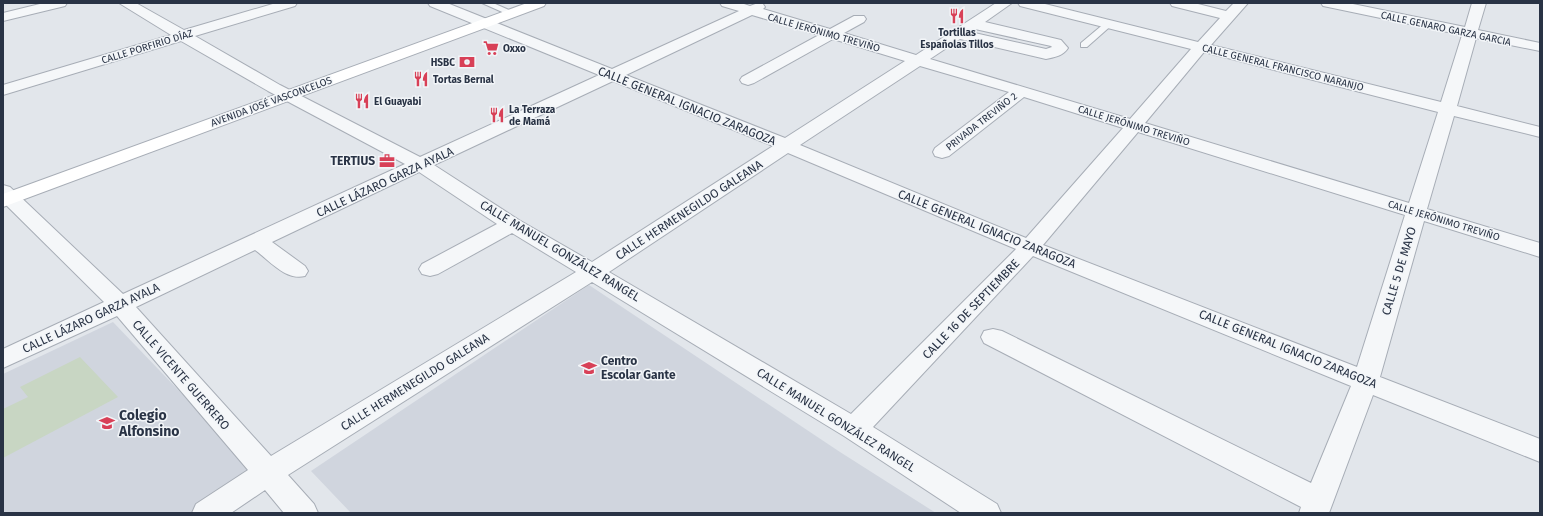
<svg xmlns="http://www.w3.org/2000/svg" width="1543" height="516" font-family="'Fira Sans',sans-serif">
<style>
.built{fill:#d0d5de}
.green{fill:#c8d6c3}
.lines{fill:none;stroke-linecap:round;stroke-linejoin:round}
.service-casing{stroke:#a7adb6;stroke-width:2}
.minor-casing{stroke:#a7adb6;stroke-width:2}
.secondary-casing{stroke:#a7adb6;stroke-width:2}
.service{fill:#f5f7f9;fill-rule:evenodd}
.minor{fill:#f5f7f9;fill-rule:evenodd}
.secondary{fill:#fff;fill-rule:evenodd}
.labels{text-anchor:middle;stroke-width:3;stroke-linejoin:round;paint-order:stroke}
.far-street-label{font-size:10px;fill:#293345;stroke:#f2f5f8}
.far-poi-label{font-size:10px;font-weight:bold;fill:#293345;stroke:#f2f5f8;text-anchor:start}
.street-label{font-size:12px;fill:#293345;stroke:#f2f5f8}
.poi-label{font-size:12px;font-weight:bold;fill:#293345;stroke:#f2f5f8;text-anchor:end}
.near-poi-label{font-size:14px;font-weight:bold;fill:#293345;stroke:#f2f5f8;text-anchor:start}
</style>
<rect width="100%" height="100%" fill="#e2e6eb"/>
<g class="built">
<path d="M589,285l251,167 96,61h-585l-40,-42z"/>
<path d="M113,322l145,151 -63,40h-192v-139z"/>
</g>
<path class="green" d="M80,357l38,40 -115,61v-49l25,-12 -8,-10z"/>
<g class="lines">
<defs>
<g id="service">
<path d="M482,3h11l23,10 -7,2z"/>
<path d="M1106,22h3l4,2 -26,23h-6v-4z"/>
</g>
<g id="minor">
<path d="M44,3h23l-2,3 -62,15v-8z"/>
<path d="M119,3h17l48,27 92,-27h21l-2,3 -100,30 85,49 140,72 179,-82 -169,-69 -2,-3h19l165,66 127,-58 -17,-5 -2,-3h21l9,3 8,-3 5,1 2,3 -2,2 67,20 24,-13h10l2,3 -2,3 -20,11 72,22 80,-52h16l-27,19 76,18 7,8c-5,8 -13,9 -22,11l-86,-20 -30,20 200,60 61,-70 -171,-43 -2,-3h23l157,39 22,-24 -48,-12 -2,-3h24l32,8 8,-8h14l-37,42 230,57 21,-67 -134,-28 -5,-1 -2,-3h27l117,24 7,-24h14l-8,27 62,13v8l-64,-13 -19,68 83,21v10l-86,-21 -27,93 113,34v14l-116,-36 -44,156 160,62v23l-167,-67 -44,118h-30l2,-6 -317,-164 -3,-6 3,-6 9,-2 9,2 309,152 40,-97 -318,-130 -160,171 124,77 4,9h-40l-117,-77 -252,-154 -304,193 26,29 4,9h-34l-19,-23 -34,23h-39l4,-9 52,-34 -131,-154 -114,52v-19l101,-47 -101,-100v-17l7,2 113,107 282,-130 -137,-73 -87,-50 -178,54v-10l168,-50zM752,15l67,20 -77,42 -2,3 2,3 6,2 6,-2 79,-44 72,22 -120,77 -159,-63zM975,29l76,17 1,1 -6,2 -76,-17zM1204,52l234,60 -29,91 -264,-80zM920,66l89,26 -74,56 -2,4 2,4 7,2 7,-2 75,-59 99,31 -97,110 -226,-93zM613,81l160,65 -181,116 -73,-42 -85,-55zM1138,132l267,83 -48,152 -314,-122zM788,153l228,96 -165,165 -242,-142zM419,172l78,52 -75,40 -3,5 3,5 8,2 8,-2 74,-41 64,39 -305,184 -135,-149 119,-57c15,11 31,31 50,26l3,-5 -3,-5 -33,-24z"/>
</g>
<path id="secondary" d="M527,3h19l-2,3 -541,201v-13z"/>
</defs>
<use href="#service" class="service-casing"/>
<use href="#minor" class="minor-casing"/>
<use href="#secondary" class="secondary-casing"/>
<use href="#service" class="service"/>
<use href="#minor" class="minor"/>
<use href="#secondary" class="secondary"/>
</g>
<defs>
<symbol id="restaurant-bare" viewBox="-9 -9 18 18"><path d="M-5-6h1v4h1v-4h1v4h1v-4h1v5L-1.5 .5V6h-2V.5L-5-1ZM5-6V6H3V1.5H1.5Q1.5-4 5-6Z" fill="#d84057" stroke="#f2f5f8" stroke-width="2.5" paint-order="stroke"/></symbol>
<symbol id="supermarket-bare" viewBox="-9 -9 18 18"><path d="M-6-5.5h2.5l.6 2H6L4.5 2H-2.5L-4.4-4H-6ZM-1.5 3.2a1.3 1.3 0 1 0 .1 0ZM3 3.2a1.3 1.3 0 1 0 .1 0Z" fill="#d84057" stroke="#f2f5f8" stroke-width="2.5" paint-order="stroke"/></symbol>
<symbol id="bank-bare" viewBox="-9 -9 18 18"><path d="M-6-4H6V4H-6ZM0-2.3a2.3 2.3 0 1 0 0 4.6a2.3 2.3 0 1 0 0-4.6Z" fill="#d84057" stroke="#f2f5f8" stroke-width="2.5" paint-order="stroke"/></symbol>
<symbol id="office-bare" viewBox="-9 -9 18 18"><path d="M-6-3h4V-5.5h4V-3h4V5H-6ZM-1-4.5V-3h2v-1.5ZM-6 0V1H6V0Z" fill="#d84057" stroke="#f2f5f8" stroke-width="2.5" paint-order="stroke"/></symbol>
<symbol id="school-bare" viewBox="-9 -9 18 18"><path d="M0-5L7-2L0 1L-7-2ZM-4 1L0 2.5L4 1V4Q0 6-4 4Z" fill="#d84057" stroke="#f2f5f8" stroke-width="2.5" paint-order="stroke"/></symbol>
</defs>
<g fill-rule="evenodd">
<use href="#restaurant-bare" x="946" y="5" width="22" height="22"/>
<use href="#supermarket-bare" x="480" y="37" width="22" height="22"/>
<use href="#bank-bare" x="456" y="51" width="22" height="22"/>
<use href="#restaurant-bare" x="410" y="68" width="22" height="22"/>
<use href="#restaurant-bare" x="351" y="90" width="22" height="22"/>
<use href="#restaurant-bare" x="486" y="104" width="22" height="22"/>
<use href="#office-bare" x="376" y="150" width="22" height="22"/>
<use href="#school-bare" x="578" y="357" width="22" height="22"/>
<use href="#school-bare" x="96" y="412" width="22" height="22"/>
</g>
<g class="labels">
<g class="far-street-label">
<text transform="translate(1446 28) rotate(12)" y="4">CALLE GENARO GARZA GARCIA</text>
<text transform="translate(824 32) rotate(16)" y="4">CALLE JERÓNIMO TREVIÑO</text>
<text transform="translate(147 46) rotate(-17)" y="4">CALLE PORFIRIO DÍAZ</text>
<text transform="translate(1283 67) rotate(14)" y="4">CALLE GENERAL FRANCISCO NARANJO</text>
<text transform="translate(271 101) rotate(-20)" y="4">AVENIDA JOSÉ VASCONCELOS</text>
<text transform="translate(981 121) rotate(-38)" y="4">PRIVADA TREVIÑO 2</text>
<text transform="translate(1134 125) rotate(17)" y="4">CALLE JERÓNIMO TREVIÑO</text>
<text transform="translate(1444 220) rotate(17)" y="4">CALLE JERÓNIMO TREVIÑO</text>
</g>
<g class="far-poi-label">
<text x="957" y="36" text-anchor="middle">Tortillas<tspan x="957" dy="12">Españolas Tillos</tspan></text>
<text x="503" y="52">Oxxo</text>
<text x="455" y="66" text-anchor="end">HSBC</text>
<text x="433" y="83">Tortas Bernal</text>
<text x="374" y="105">El Guayabi</text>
<text x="509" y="113">La Terraza<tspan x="509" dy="12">de Mamá</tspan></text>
</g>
<g class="street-label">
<text transform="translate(687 106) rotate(22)" y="4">CALLE GENERAL IGNACIO ZARAGOZA</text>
<text transform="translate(385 182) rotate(-25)" y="4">CALLE LÁZARO GARZA AYALA</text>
<text transform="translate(689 210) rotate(-33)" y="4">CALLE HERMENEGILDO GALEANA</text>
<text transform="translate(987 229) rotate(22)" y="4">CALLE GENERAL IGNACIO ZARAGOZA</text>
<text transform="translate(560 251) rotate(31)" y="4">CALLE MANUEL GONZÁLEZ RANGEL</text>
<text transform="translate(1399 271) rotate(-73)" y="4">CALLE 5 DE MAYO</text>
<text transform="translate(971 309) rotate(-46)" y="4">CALLE 16 DE SEPTIEMBRE</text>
<text transform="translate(91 318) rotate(-25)" y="4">CALLE LÁZARO GARZA AYALA</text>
<text transform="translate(1288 349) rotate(22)" y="4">CALLE GENERAL IGNACIO ZARAGOZA</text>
<text transform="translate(181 375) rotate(49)" y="4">CALLE VICENTE GUERRERO</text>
<text transform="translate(415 382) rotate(-32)" y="4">CALLE HERMENEGILDO GALEANA</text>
<text transform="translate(836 420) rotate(32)" y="4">CALLE MANUEL GONZÁLEZ RANGEL</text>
</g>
<g class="poi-label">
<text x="375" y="165">TERTIUS</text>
<text x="601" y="365" text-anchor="start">Centro<tspan x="601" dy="14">Escolar Gante</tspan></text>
</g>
<g class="near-poi-label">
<text x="119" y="420">Colegio<tspan x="119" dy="16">Alfonsino</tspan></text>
</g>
</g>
<rect width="1543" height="516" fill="none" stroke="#293345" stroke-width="8"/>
</svg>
